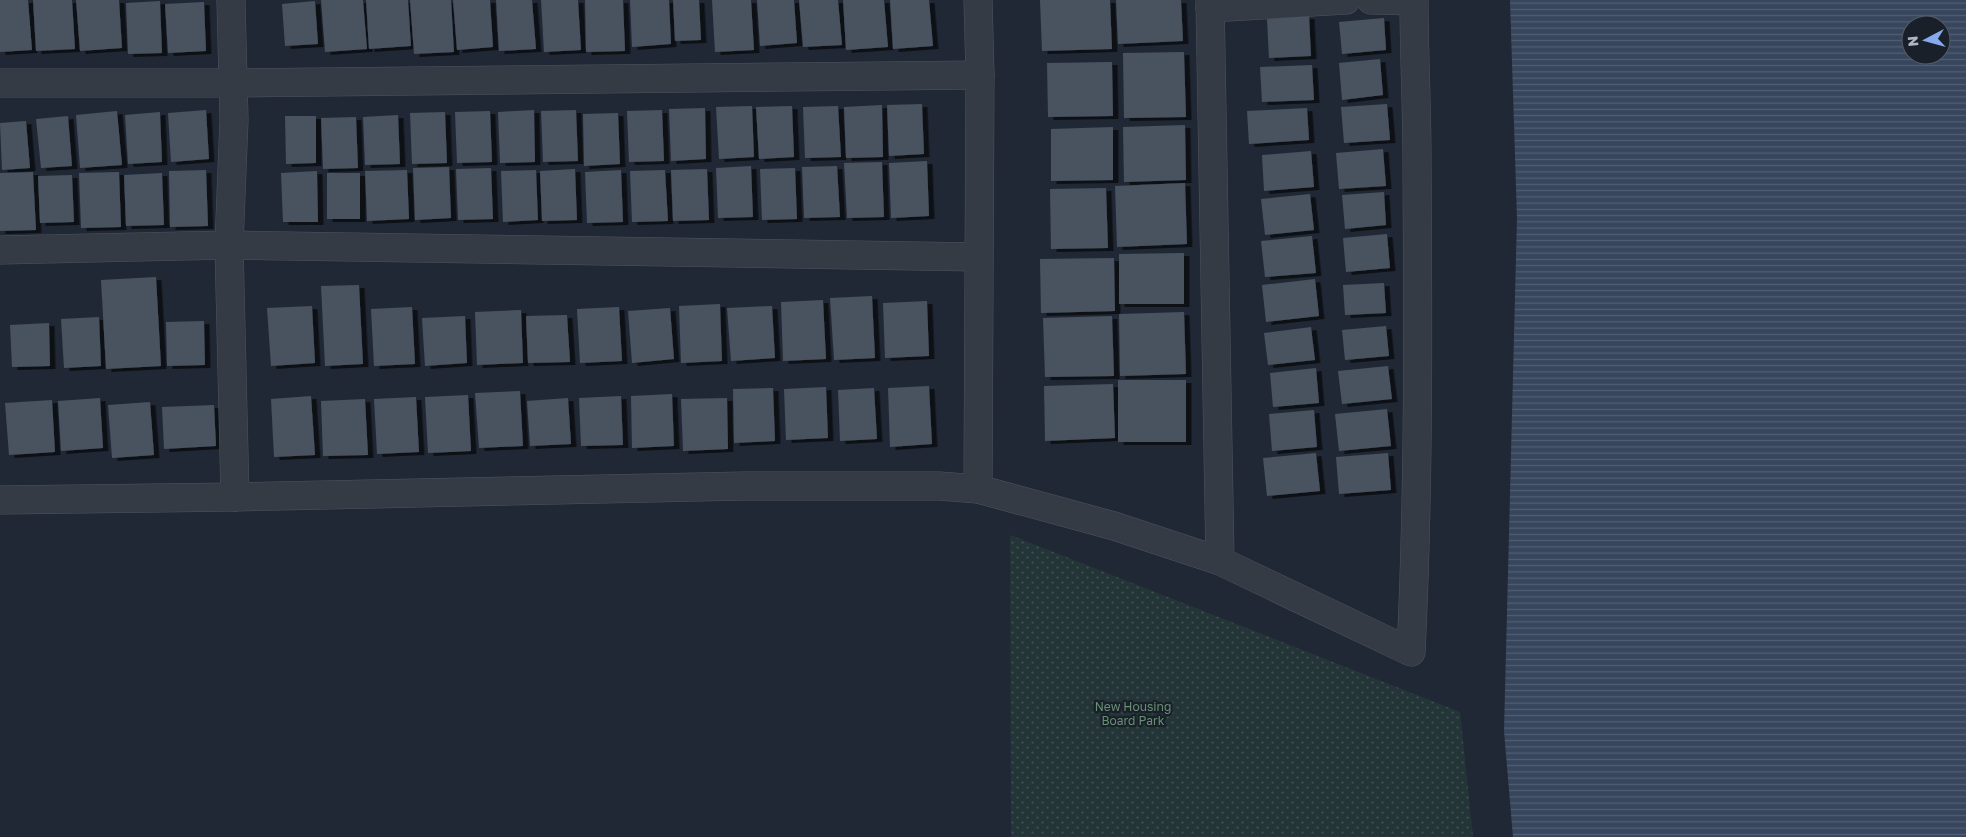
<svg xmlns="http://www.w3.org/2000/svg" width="1966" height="837" font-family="'Golos Text',sans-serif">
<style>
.grass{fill:url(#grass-dots)}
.water{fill:url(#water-rules);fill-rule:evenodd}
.building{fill:#495260;filter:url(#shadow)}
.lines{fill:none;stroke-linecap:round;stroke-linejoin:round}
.minor-casing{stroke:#4f5560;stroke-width:29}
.minor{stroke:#343b45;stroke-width:28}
.labels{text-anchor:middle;stroke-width:4.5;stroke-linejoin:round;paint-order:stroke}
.park-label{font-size:12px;fill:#689074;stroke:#1a202a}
</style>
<defs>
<pattern id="grass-dots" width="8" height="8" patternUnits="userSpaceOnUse" patternTransform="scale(1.25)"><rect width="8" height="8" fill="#243537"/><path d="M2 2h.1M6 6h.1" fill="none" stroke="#415052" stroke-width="1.8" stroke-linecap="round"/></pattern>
<pattern id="water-rules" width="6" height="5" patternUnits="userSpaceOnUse" patternTransform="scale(1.25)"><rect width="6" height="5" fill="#38465d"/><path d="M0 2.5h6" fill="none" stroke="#525e73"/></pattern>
<filter id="shadow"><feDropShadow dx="5.5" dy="3" stdDeviation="0" flood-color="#0009"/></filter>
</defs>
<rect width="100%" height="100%" fill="#212835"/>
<path class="grass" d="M1010,535l450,177 13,125h-462z"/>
<path class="water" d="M1510,0h456v837h-453l-9,-106 13,-513zM1911,25h30v30h-30z"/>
<g class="building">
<path d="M0,0h28l4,50 -32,2z"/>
<path d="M33,0h39l3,49 -39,2z"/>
<path d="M76,0h43l3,48 -42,3z"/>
<path d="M321,0h42l4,49 -42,3z"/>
<path d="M366,0h42l3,46 -42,3z"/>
<path d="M410,0h41l3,52 -40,2z"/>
<path d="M453,0h37l3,47 -36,3z"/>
<path d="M496,0h36l4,49 -37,2z"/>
<path d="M541,0h37l3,50 -37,2z"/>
<path d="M585,0h38l2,51 -39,1z"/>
<path d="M630,0h39l2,44 -39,3z"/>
<path d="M673,0h26l2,40 -26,1z"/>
<path d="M712,0h39l3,50 -39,2z"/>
<path d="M757,0h37l3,43 -37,3z"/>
<path d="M799,0h39l4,45 -39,2z"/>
<path d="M843,0h41l4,47 -42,3z"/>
<path d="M890,0h39l4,46 -40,3z"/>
<path d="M1040,0h70l2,49 -70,2z"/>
<path d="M1116,0h65l2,41 -65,3z"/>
<path d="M160,1l2,52 -34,1 -2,-51z"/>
<path d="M315,1l3,43 -33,2 -3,-42z"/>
<path d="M204,2l2,49 -38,2 -3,-49z"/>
<path d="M1309,16l2,40 -42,2 -2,-39z"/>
<path d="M1384,18l2,32 -44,4 -3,-32z"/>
<path d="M1184,52l2,65 -62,1 -1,-65z"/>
<path d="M1380,59l3,36 -41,5 -3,-37z"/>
<path d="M1112,62l1,54 -65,1 -1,-54z"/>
<path d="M1312,65l2,35 -52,2 -2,-35z"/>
<path d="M922,104l2,50 -35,2 -2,-51z"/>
<path d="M1387,104l3,36 -46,3 -3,-36z"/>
<path d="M882,105l1,52 -37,1 -2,-51z"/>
<path d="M752,106l2,51 -35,2 -3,-52z"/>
<path d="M792,106l2,51 -35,2 -3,-52z"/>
<path d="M838,106l3,51 -36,1 -2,-51z"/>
<path d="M705,108l1,51 -35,2 -2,-52z"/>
<path d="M1307,108l2,32 -60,4 -2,-33z"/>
<path d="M206,110l3,49 -38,3 -3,-49z"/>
<path d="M534,110l1,52 -35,1 -2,-51z"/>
<path d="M576,110l2,51 -35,1 -2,-51z"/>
<path d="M662,110l2,51 -35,1 -2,-51z"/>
<path d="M117,111l5,54 -42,3 -4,-53z"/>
<path d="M490,111l2,51 -35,1 -2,-51z"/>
<path d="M160,112l2,50 -34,2 -3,-49z"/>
<path d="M445,112l2,51 -35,1 -2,-51z"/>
<path d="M618,113l2,51 -36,2 -1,-52z"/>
<path d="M398,115l2,49 -35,1 -2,-48z"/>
<path d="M68,116l4,50 -31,2 -5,-49z"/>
<path d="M285,116h31v47l-30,1z"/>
<path d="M356,117l2,51 -35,1 -2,-51z"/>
<path d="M26,121l4,47 -28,2 -2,-47z"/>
<path d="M1185,125l1,55 -62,2 -1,-55z"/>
<path d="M1113,127v53l-62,1v-52z"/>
<path d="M1383,149l3,37 -47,3 -3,-36z"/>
<path d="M1311,151l3,36 -50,4 -2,-36z"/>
<path d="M927,161l2,55 -38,2 -2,-55z"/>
<path d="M882,162l2,55 -37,1 -3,-55z"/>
<path d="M751,166l2,51 -35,1 -2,-50z"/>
<path d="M837,166l3,51 -36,1 -2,-51z"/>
<path d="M449,167l2,51 -36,2 -2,-52z"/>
<path d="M491,168l2,51 -35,1 -2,-51z"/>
<path d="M795,168l2,51 -35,1 -2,-51z"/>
<path d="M575,169l2,51 -35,1 -2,-50z"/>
<path d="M707,169l2,51 -36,1 -2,-51z"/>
<path d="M206,170l2,56 -38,1 -1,-56z"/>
<path d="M407,170l2,49 -42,2 -2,-50z"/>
<path d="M536,170l2,50 -35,2 -2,-51z"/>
<path d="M621,170l2,52 -36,1 -2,-51z"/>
<path d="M665,170l3,51 -36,1 -2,-51z"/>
<path d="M317,171l1,51h-35l-2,-49z"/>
<path d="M33,172l3,58 -36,1v-58z"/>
<path d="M119,172l2,55 -40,1 -2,-55z"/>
<path d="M162,173l2,52 -38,1 -2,-51z"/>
<rect x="327" y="173" width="33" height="46"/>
<path d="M72,175l2,47 -34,1 -2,-47z"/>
<path d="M1185,183l2,61 -70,3 -2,-61z"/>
<path d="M1106,188l2,60 -57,1 -1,-60z"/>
<path d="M1384,192l2,33 -41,4 -3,-34z"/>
<path d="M1310,194l4,36 -49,5 -4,-36z"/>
<path d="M1387,234l3,34 -44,4 -3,-34z"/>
<path d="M1312,236l4,37 -51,4 -4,-36z"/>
<path d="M1184,253v51h-65v-50z"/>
<path d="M1114,258l1,53 -74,2 -1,-54z"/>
<path d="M156,277l5,89 -55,3 -5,-89z"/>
<path d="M1315,279l4,37 -53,6 -4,-37z"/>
<path d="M1384,283l2,30 -41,2 -2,-30z"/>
<path d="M359,285l4,79 -38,2 -4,-80z"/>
<path d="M872,296l3,62 -41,2 -4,-62z"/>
<path d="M823,300l3,59 -43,2 -2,-59z"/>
<path d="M927,301l2,55 -44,2 -2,-55z"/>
<path d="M720,304l2,57 -41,2 -2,-57z"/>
<path d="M312,306l3,57 -44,3 -4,-58z"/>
<path d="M772,306l3,52 -44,3 -4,-53z"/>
<path d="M412,307l3,57 -41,2 -3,-57z"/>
<path d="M619,307l3,54 -42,2 -3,-54z"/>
<path d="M670,308l4,51 -42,4 -4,-52z"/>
<path d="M521,310l2,53 -46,2 -2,-53z"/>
<path d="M1184,312l2,62 -66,2 -1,-62z"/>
<path d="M567,315l3,47 -42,1 -2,-47z"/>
<path d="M465,316l2,47 -42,3 -3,-48z"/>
<path d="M1112,316l2,60 -69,1 -2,-59z"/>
<path d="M99,317l2,49 -37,2 -3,-49z"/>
<path d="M204,321l1,44 -38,1 -1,-44z"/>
<path d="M49,323l1,43 -38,1 -2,-42z"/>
<path d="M1386,326l3,30 -44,4 -3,-30z"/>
<path d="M1311,327l4,33 -47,5 -4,-32z"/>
<path d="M1388,366l4,33 -50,5 -4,-33z"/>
<path d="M1316,368l3,35 -46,4 -3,-34z"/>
<rect x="1118" y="380" width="68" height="62"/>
<path d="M1113,384l2,54 -70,3 -1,-55z"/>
<path d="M929,386l3,58 -42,3 -2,-59z"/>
<path d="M826,387l2,51 -42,2 -2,-51z"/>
<path d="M773,388l2,53 -41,2 -1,-54z"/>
<path d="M874,388l3,51 -37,2 -2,-51z"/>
<path d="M520,391l3,55 -44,2 -4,-55z"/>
<path d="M672,394l2,52 -42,2 -1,-52z"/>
<path d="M468,395l3,56 -43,2 -3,-56z"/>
<path d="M311,396l4,59 -41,2 -3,-58z"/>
<path d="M621,396l2,49 -42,1 -2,-48z"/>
<path d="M416,397l3,55 -42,2 -3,-55z"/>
<path d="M100,398l3,50 -42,3 -3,-50z"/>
<path d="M568,398l3,46 -41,2 -3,-45z"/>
<path d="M727,398l1,51 -45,2 -2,-52z"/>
<path d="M365,399l3,56 -45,1 -2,-55z"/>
<path d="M52,400l3,52 -46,3 -4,-52z"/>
<path d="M150,402l4,53 -42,3 -4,-53z"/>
<path d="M214,405l2,41 -52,3 -2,-42z"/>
<path d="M1387,409l4,37 -52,5 -4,-37z"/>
<path d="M1314,410l3,37 -45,4 -3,-37z"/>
<path d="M1316,453l4,38 -53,5 -4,-38z"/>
<path d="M1388,453l3,37 -52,4 -3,-37z"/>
</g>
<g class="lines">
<defs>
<g id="minor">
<path d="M231,0l3,120 -5,125 6,252 510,-11h194l39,3 2,-414 -2,-75"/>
<path d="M1210,0l10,561"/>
<path d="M1210,8l136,-8"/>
<path d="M0,83h233l747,-8"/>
<path d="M0,250l229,-5 749,12"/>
<path d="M978,489l136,37 106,35 191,91c8,-164 7,-328 6,-492 0,-53 -3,-106 -3,-159l-43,-1"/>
<path d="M0,500l235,-3"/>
</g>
</defs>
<use href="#minor" class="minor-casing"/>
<use href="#minor" class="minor"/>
</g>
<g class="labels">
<g class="park-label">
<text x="1133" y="711">New Housing<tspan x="1133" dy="14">Board Park</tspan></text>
</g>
</g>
<g transform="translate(1926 40) rotate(264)"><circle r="24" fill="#1a202a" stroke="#565c67"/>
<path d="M0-4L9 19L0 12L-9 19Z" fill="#87aaef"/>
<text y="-8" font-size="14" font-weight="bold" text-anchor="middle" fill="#afb5c2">N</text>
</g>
</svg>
